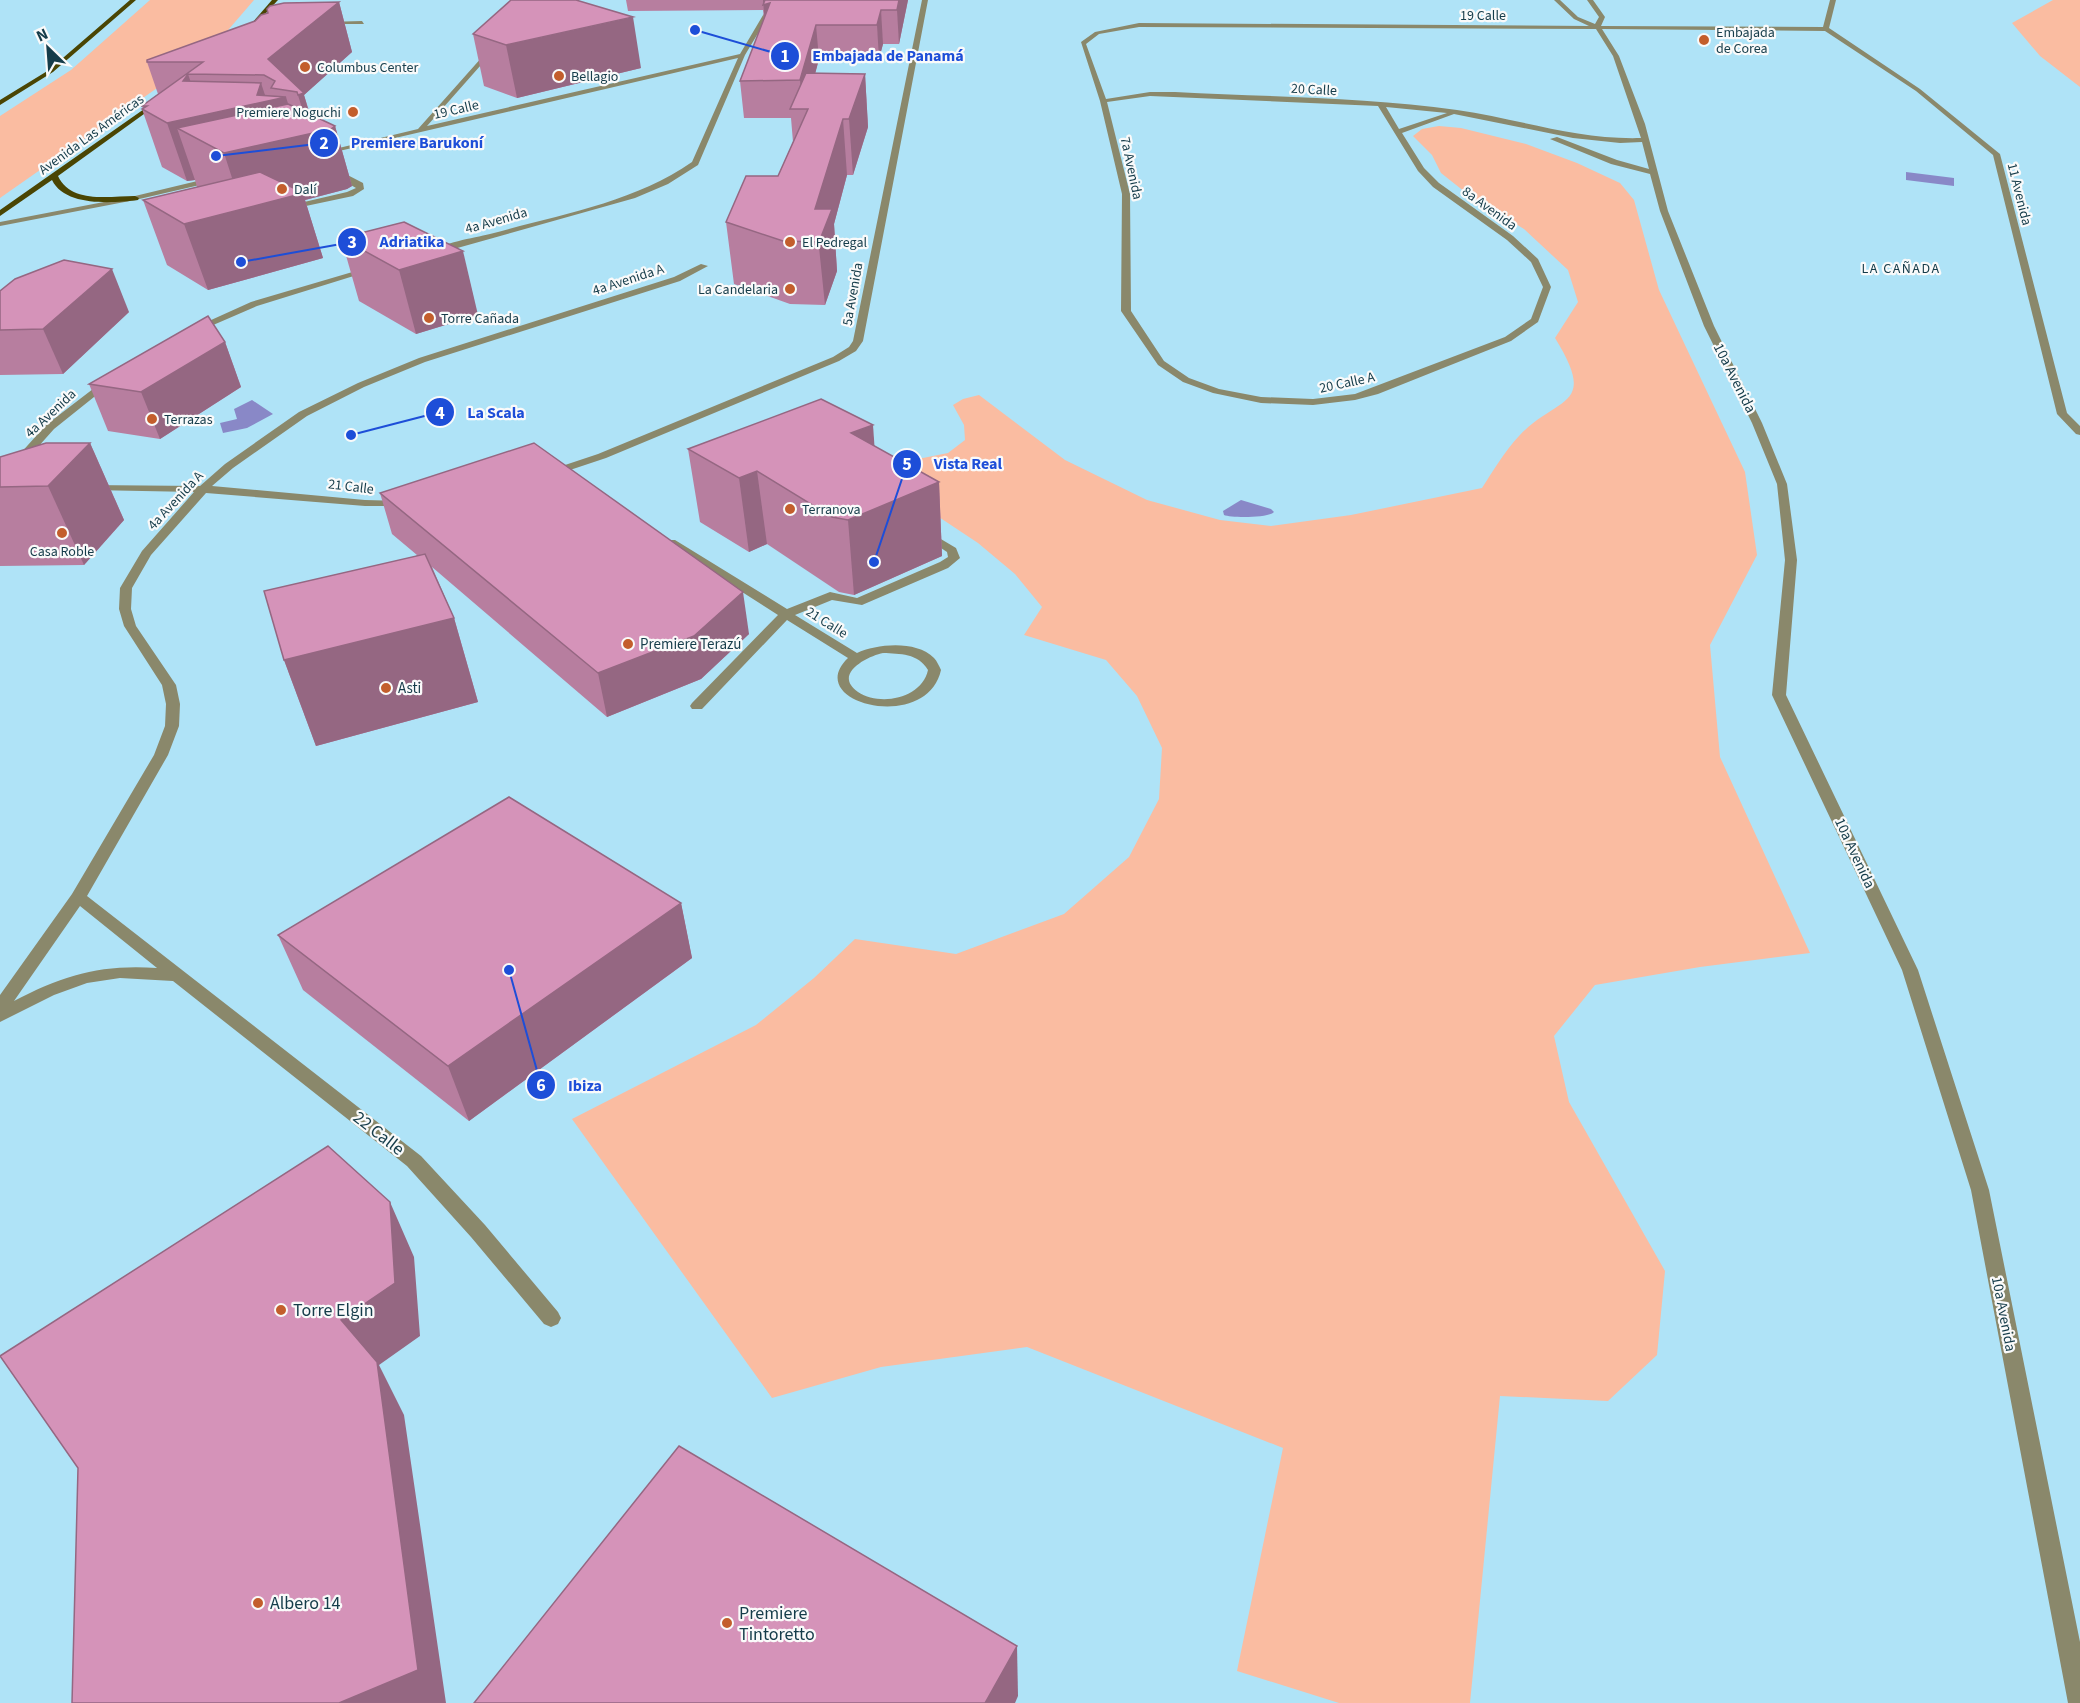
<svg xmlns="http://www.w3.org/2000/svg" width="2080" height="1703" font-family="'Source Sans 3',sans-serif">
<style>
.green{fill:#fabca1}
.water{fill:#8988c7}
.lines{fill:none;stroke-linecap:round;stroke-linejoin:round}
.minor{fill:#8a886b;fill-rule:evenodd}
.major{fill:#4a4503;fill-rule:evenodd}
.wall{fill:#b77e9f}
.shaded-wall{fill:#956782}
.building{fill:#d593b9;stroke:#956782;stroke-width:1.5}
.poi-dot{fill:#c35e2c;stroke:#fafafa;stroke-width:2}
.labels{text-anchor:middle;stroke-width:4.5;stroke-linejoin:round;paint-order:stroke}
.far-street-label{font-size:14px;fill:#153c4a;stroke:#fafafa}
.far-poi-label{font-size:14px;fill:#153c4a;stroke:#fafafa;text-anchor:start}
.far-neighbourhood-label{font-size:14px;letter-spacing:1.5px;fill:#153c4a;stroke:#fafafa}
.street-label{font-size:15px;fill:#153c4a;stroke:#fafafa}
.poi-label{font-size:15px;fill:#153c4a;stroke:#fafafa;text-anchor:start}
.near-street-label{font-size:18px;fill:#153c4a;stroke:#fafafa}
.near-poi-label{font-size:18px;fill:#153c4a;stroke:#fafafa;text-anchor:start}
.leader{fill:none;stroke:#1d4ed8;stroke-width:2}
.callout-dot{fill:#1d4ed8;stroke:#fafafa;stroke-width:2}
.mark-label{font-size:18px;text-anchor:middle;font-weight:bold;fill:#fff}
.callout-label{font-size:16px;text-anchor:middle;font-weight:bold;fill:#1d4ed8;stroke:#fafafa;stroke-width:4.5;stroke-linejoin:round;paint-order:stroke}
</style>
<rect width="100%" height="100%" fill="#afe3f7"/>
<g class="green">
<path d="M150,0h104l-44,51 -210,147v-82l71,-46z"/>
<path d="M2053,0h27v87l-40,-31 -28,-33z"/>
<path d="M1439,126l22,2 65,16 51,19 43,20 14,17 25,90 86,182 12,83 -47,90 10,112 90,196 -110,14 -105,18 -41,51 15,66 96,169 -8,84 -49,46 -108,-5 -30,307h-131l-102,-32 46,-223 -256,-101 -146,20 -109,31 -200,-279 184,-94 58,-47 41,-39 101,15 108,-40 65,-57 30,-58 3,-51 -25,-52 -31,-36 -82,-25 18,-28 -27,-33 -37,-31 -122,-81 39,-6 28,2 25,-5 17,-13 -1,-15 -11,-20 10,-6 16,-4 86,65 82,40 73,20 51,6 80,-11 131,-27c11,-17 23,-37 37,-52 38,-41 80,-27 36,-98l23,-36 -10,-32 -44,-41 -54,-33 -29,-23 -9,-18 -19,-19 9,-7z"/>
</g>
<g class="water">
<path d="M1906,172l48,6v8l-48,-6z"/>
<path d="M252,400l21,14 -26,14 -24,5 -3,-10 17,-4 -3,-10z"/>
<path d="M1241,500l30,9 3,3c-5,6 -43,6 -50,3l-1,-4z"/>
</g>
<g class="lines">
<g class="minor">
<path d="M772,0h6l-33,55 -47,110 -30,19 -33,14 -199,56 -7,-2c13,-9 44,-14 61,-18 68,-19 143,-31 202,-72l46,-104 -416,97 -4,-2 100,-24 73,-82 5,1 -69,78 313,-72z"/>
<path d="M922,0h6l-65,341 -7,10 -17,10 -233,97 -54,18h-8v-4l54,-18 235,-97 16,-10 4,-6z"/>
<path d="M1554,0h6l18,17 17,7 4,-7 -12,-17h6l12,17 -4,9 222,1 7,-27h6l-7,28 91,61 80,65 67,259 13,13v9l-4,-1 -19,-20 -64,-259 -77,-64 -91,-60 -223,-2 17,27 26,68 23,87 46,115 48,97 25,61 10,76 -11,135 132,275 71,220 91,452v61h-12l-97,-513 -69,-220 -130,-275 13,-135 -8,-76 -25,-61 -48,-97 -44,-115 -10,-37 -39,-10 -61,-25 7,-2 60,23 32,9 -7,-27 -22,1 -47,-5 -119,-24 -52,19 22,35 15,15 74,53 25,23 13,28 -13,35 -27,19 -133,53 -23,6 -42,5 -52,-2 -48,-10 -30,-11 -25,-17 -37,-54 1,-117 -22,-93 -19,-59 14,-10 44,-9 450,3 -15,-7zM1139,27l457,2 17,27 28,82c-63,2 -122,-19 -184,-28 -93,-13 -188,-13 -282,-18h-25l-44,7 -20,-55 13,-10zM1150,96l228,10 40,65 15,16 74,53 24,22 12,25 -12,32 -26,18 -150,57 -42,5 -52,-2 -42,-8 -30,-11 -25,-17 -33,-50 -1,-117 -23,-92zM1386,107l61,6 -48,16z"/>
<path d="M362,21l2,3h-41l3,-2z"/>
<path d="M328,168h6l29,15 1,6 -11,7 -66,14v-4l60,-14 9,-4 -28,-16z"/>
<path d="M214,177h3v4l-82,19 -135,26v-4l135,-26z"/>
<path d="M701,264l7,2 -28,15 -255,81 -61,25 -57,29 -74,52 -21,18 153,14 37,1 4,1v4h-41l-159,-13 -55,62 -19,33 -1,21 5,17 40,59 4,19 -1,22 -11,29 -81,141 334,260 64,69 73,87 3,6 -3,6 -7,3 -7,-3 -73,-87 -64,-71 -234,-185 -53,-3 -33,5 -33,12 -54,27v-27l72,-101 82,-139 11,-29 1,-22 -4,-19 -38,-59 -5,-17 1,-21 22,-37 52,-59 -103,-2 -4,-1v-4l113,1 25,-22 74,-52 59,-29 61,-25 255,-81zM80,906l77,62c-55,-4 -94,7 -143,33z"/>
<path d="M366,268l7,2 -116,36 -60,26 -8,-2 62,-28z"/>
<path d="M106,379l8,2 -60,48 -50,56 -4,1v-10l46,-51z"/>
<path d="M924,529l32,19 4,10 -12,10 -86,37 -30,-5 -37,15 62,38c20,-9 59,-13 77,5 3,3 5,8 7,12 -14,64 -140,33 -93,-12l-61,-38 -85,89h-10l-2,-3 2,-3 86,-88 -111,-71v-4h8l112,69 43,-17 27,6 83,-36 8,-5 -1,-5 -27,-18v-4zM883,653c17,1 35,0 45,17 -6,28 -47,37 -70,22 -26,-18 10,-36 25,-39z"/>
</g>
<g class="major">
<path d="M130,0h6l-83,72 -53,33v-5l49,-30z"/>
<path d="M272,0h6l-35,38h-4z"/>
<path d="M157,100l5,1 -104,75c13,28 51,20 77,20l4,2 -1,2c-25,3 -73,7 -86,-20l-52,36v-6z"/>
</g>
</g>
<g class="wall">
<path d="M626,0h282l-9,44h-16l-4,15h-60l-4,14 50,1 3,53 -15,48h-6l-13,49 3,47 -12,34 -35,-1 -56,-20 -8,-62 52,-46 15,-34 -2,-24h-47l-4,-37 24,-62 -1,-9 -135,1z"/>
<path d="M339,2l13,50 -48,43 6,19 25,12 17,60 -5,3 -42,11 18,58 -115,32 -41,-25 -24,-65 54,-13 -2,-7 -8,1 -25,-14 -20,-58h1l-1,-3 16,-12 -11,-32z"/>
<path d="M473,34l168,34 -124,30 -33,-12z"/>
<path d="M404,222l74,93 -62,19 -57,-33 -18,-63z"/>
<path d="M0,291l129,21 -66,62 -63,1z"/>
<path d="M225,342l16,45 -81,52 -52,-8 -19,-47z"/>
<path d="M90,443l34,77 -40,45 -84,1v-109z"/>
<path d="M874,446l65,36 3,74 -88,39 -15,-3 -72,-48 -18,8 -49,-30 -12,-73z"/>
<path d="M380,493l369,141 -48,45 -94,38 -175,-150 22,51 24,84 -162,44 -32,-86 133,-105 -25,-21z"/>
<path d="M681,903l11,55 -223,163 -166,-131 -25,-55z"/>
</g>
<g class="shaded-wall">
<path d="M763,0h6l1,3 -4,35z"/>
<path d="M899,0h9l-9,44 -2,-34z"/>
<path d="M339,2l13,50 -48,43 11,38 20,-7 17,60 -5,3 -42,11 18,58 -115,32 -24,-66 58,-15 -18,-56 -47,-25 18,52 -8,1 -20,-58 16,-42 5,-7 14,41 55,-20 4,-12 6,18 19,-4 12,39 12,-2 -13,-42 -29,-33z"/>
<path d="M881,10l2,34 -4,15 -2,-34z"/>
<path d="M633,17l8,51 -124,30 -11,-53z"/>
<path d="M816,25l3,34 -13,50h-3l-3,-29z"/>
<path d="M865,74l3,53 -15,48 -4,-56z"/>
<path d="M843,119l4,56 -13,49 3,47 -12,34 -10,-96z"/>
<path d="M463,251l15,64 -62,19 -17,-64z"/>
<path d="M112,269l17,43 -66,62 -20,-45z"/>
<path d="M225,342l16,45 -81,52 -19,-47z"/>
<path d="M873,425l5,71 -27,-63z"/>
<path d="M90,443l34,77 -40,45 -36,-79z"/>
<path d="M757,471l10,73 -18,8 -10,-74z"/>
<path d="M939,482l3,74 -88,39 -6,-75z"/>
<path d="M743,592l6,42 -48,45 -94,38 -9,-44z"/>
<path d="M454,618l24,84 -162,44 -32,-86z"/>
<path d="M681,903l11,55 -223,163 -21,-55z"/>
<path d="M390,1202l24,55 6,79 -41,29 25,50 42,288h-107l2,-383z"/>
<path d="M1017,1646l1,50 -3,7h-30z"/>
</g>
<g class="building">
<path d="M511,0h65l57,17 -127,28 -33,-11z"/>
<path d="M765,0h134l-2,10h-16l-4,15h-61l-16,55 -60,1 30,-78 -7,2z"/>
<path d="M339,2l-71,57 36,34 -6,2 -1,-3 -26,-4 4,-7 -11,-6 -76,-1 -5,7 78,2 -4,12 29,2 -119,26 -25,-14 5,-3h-5l61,-44h-56v-2l108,-39 6,-6 7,-2 -1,-4 3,-3 14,-3z"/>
<path d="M806,73l59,1 -16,45h-6l-28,90h17l-13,33 -36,-1 -57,-19 20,-46h32l30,-67h-18z"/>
<path d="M288,104l47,22 -4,3 -107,24 -47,-25z"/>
<path d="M260,172l44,21 -120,31 -41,-24z"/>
<path d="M404,222l59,29 -64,19 -58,-32z"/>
<path d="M64,260l48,9 -69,60 -43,1v-39l15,-12z"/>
<path d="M208,316l17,26 -84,50 -52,-8z"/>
<path d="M821,399l52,26 -22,8 88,49 -91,38 -16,-3 -75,-46 -18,7 -51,-29z"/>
<path d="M46,443h44l-42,43 -48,1v-30z"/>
<path d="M534,443l209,149 -49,44 -96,37 -218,-180z"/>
<path d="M425,554l29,64 -170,42 -20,-69z"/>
<path d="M509,797l172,106 -233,163 -170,-131z"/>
<path d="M328,1146l62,56 5,81 -54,37 36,42 41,308 -79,33h-267l6,-235 -78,-112z"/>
<path d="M679,1446l338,200 -32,57h-511z"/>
</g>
<g class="poi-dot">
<circle cx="1704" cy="40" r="6"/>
<circle cx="305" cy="67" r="6"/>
<circle cx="559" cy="76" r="6"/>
<circle cx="353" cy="112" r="6"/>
<circle cx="282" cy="189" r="6"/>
<circle cx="790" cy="242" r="6"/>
<circle cx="790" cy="289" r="6"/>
<circle cx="429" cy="318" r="6"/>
<circle cx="152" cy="419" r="6"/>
<circle cx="790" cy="509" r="6"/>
<circle cx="62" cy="533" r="6"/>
<circle cx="628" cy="644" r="6"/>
<circle cx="386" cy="688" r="6"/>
<circle cx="281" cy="1310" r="6"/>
<circle cx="258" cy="1603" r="6"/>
<circle cx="727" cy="1623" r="6"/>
</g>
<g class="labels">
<g class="far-street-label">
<text x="1483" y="20">19 Calle</text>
<text transform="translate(1314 89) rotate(3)" y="5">20 Calle</text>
<text transform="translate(456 109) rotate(-13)" y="5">19 Calle</text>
<text transform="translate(91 134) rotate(-36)" y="5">Avenida Las Américas</text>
<text transform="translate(1132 168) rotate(78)" y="5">7a Avenida</text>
<text transform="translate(2020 194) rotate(76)" y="5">11 Avenida</text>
<text transform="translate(1490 208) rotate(36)" y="5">8a Avenida</text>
<text transform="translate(496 220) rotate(-16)" y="5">4a Avenida</text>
<text transform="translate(628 279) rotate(-18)" y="5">4a Avenida A</text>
<text transform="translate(852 294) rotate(-80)" y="5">5a Avenida</text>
<text transform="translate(1347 382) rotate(-12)" y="5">20 Calle A</text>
<text transform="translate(50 413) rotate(-43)" y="5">4a Avenida</text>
<text transform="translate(351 486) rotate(7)" y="5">21 Calle</text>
<text transform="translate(175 500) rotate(-47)" y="5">4a Avenida A</text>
<text transform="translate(827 622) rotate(32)" y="5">21 Calle</text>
</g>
<g class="far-poi-label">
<text x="1716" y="37">Embajada<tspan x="1716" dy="16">de Corea</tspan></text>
<text x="317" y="72">Columbus Center</text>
<text x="571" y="81">Bellagio</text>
<text x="341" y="117" text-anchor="end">Premiere Noguchi</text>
<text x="294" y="194">Dalí</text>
<text x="802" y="247">El Pedregal</text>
<text x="778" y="294" text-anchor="end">La Candelaria</text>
<text x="441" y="323">Torre Cañada</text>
<text x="164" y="424">Terrazas</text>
<text x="802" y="514">Terranova</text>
<text x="62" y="556" text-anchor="middle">Casa Roble</text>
</g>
<g class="far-neighbourhood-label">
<text x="1901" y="273">LA CAÑADA</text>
</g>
<g class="street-label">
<text transform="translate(1735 378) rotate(63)" y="5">10a Avenida</text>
<text transform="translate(1855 853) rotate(65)" y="5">10a Avenida</text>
<text transform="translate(2004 1314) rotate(79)" y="5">10a Avenida</text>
</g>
<g class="poi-label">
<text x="640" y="649">Premiere Terazú</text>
<text x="398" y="693">Asti</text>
</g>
<g class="near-street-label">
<text transform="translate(379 1133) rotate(38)" y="6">22 Calle</text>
</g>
<g class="near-poi-label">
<text x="293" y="1316">Torre Elgin</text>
<text x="270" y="1609">Albero 14</text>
<text x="739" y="1619">Premiere<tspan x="739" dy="21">Tintoretto</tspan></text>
</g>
</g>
<path class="leader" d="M695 30L785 56M216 156L324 143M241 262L352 242M351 435L440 412M874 562L907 464M509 970L541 1085"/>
<g class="callout-dot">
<circle cx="695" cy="30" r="6"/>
<circle cx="216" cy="156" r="6"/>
<circle cx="241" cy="262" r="6"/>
<circle cx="351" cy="435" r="6"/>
<circle cx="874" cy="562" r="6"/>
<circle cx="509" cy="970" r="6"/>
<circle cx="785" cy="56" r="15"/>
<circle cx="324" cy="143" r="15"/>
<circle cx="352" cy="242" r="15"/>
<circle cx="440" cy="412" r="15"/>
<circle cx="907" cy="464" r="15"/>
<circle cx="541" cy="1085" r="15"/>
</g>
<g class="mark-label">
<text x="785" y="62">1</text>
<text x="324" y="149">2</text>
<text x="352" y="248">3</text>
<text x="440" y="419">4</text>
<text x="907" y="470">5</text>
<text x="541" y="1091">6</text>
</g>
<g class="callout-label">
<text x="888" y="61">Embajada de Panamá</text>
<text x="417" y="148">Premiere Barukoní</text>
<text x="412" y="247">Adriatika</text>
<text x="496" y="418">La Scala</text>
<text x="968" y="469">Vista Real</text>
<text x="585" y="1091">Ibiza</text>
</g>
<g transform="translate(48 48) rotate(335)" stroke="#fafafa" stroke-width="4.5" paint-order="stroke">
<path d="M0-4.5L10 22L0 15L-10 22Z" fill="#153c4a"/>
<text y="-9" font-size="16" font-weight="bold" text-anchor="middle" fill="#153c4a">N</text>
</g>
</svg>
